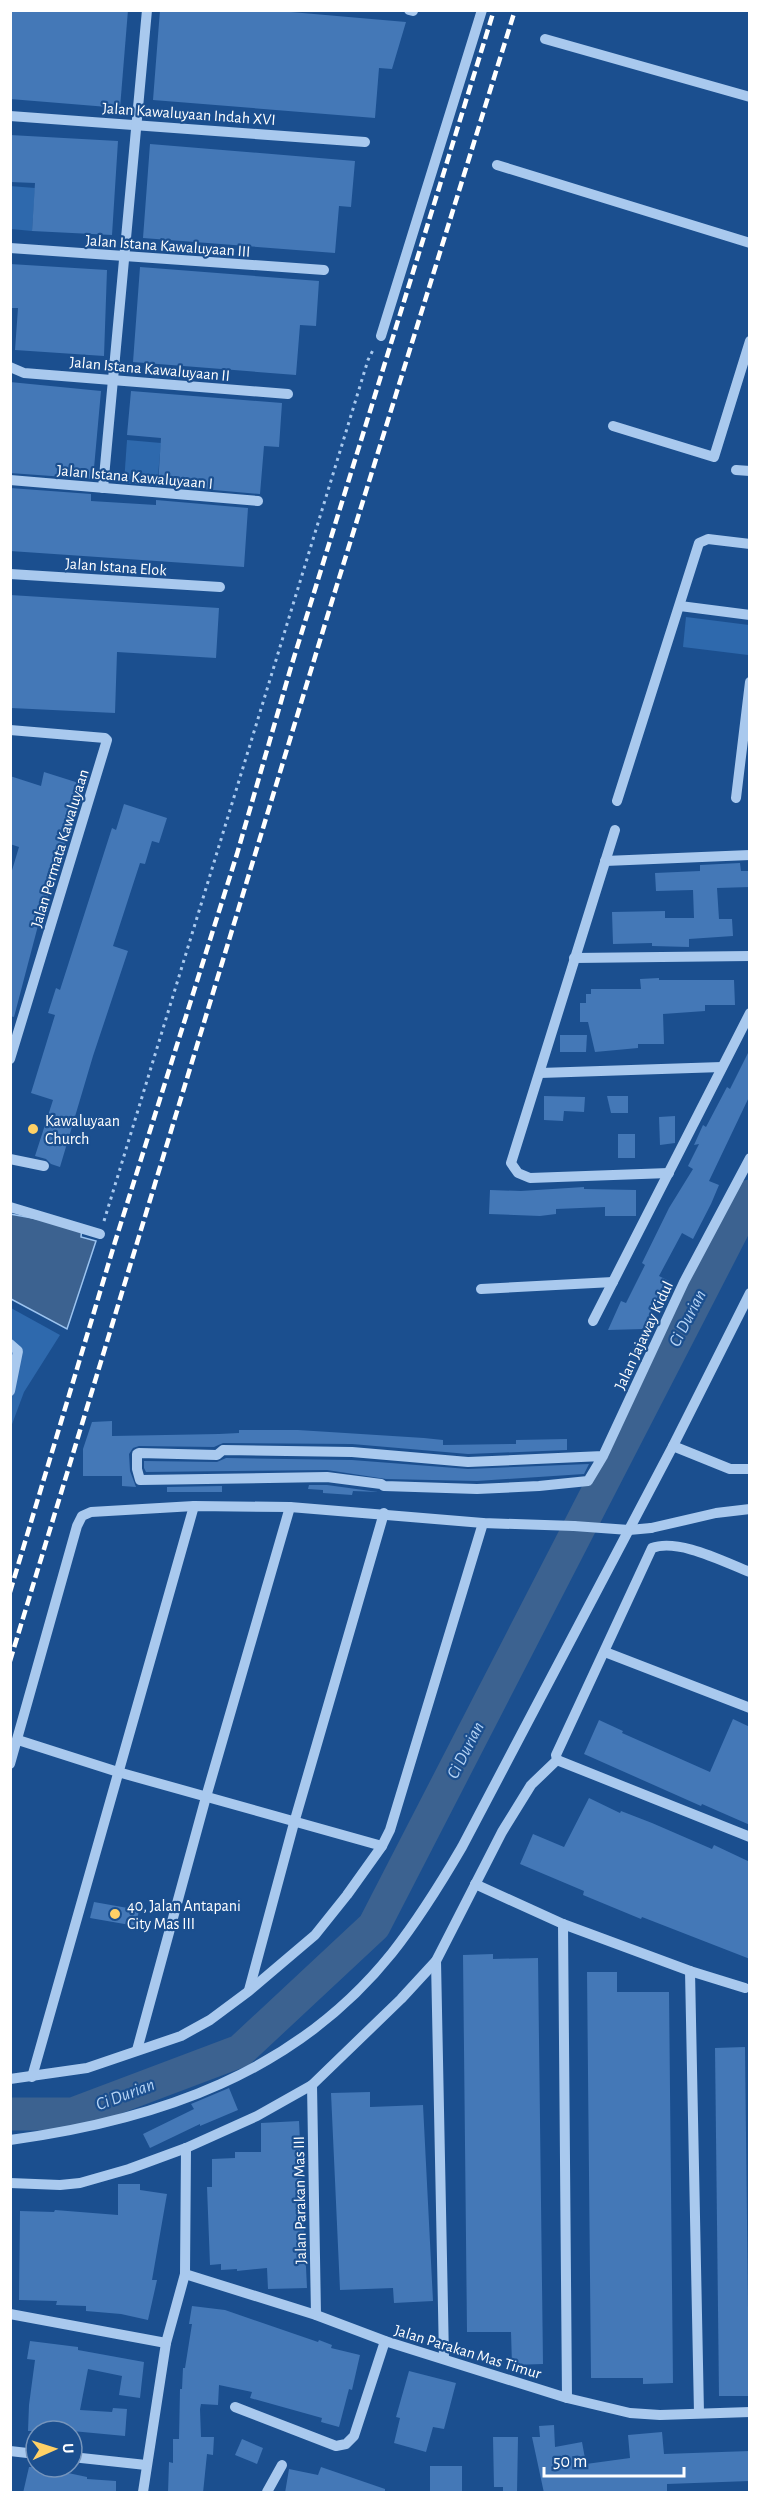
<svg xmlns="http://www.w3.org/2000/svg" width="760" height="2503" font-family="'Alegreya Sans',sans-serif">
<style>
.green{fill:#2e69ad}
.water{fill:#3c6290;stroke:#9cc4f0;stroke-width:1.5}
.lines{fill:none;stroke-linecap:round;stroke-linejoin:round}
.river{stroke:#3c6290;stroke-width:33}
.building{fill:#4478b7}
.path{stroke:#a9c9ee;stroke-width:3;stroke-dasharray:3 4.5;stroke-linecap:butt}
.minor{stroke:#a9c9ee;stroke-width:10}
.rail{stroke:#fff;stroke-width:4.5;stroke-dasharray:10 4.5;stroke-linecap:butt}
.minor-bridge{stroke:#a9c9ee;stroke-width:10}
.poi-dot{fill:#ffd166;stroke:#1b4f8f;stroke-width:2}
.labels{text-anchor:middle;stroke-width:4.5;stroke-linejoin:round;paint-order:stroke}
.street-label{font-size:16px;fill:#fff;stroke:#1b4f8f}
.poi-label{font-size:16px;fill:#fff;stroke:#1b4f8f;text-anchor:start}
.water-label{font-size:18px;font-style:italic;fill:#b5d3f5;stroke:#1b4f8f}
</style>
<rect width="100%" height="100%" fill="#1b4f8f"/>
<g class="green">
<path d="M10,186l25,2 -3,43 -21,-2z"/>
<path d="M127,440l34,3 -4,43 -33,-3z"/>
<path d="M686,617l63,8 -1,30 -65,-8z"/>
<path d="M11,1308l49,27 -36,57 -13,35z"/>
</g>
<path class="water" d="M10,1214l72,13 -1,10 15,4 -29,88 -56,-30z"/>
<g class="lines">
<path class="river" d="M10,2114h63l167,-63 134,-125 376,-730"/>
</g>
<g class="building">
<path d="M10,10h118l-8,98 -110,-9z"/>
<path d="M160,10h108l138,12 -14,47 -13,-1 -4,50 -222,-18z"/>
<path d="M10,135l108,6 -6,94 -80,-4 3,-48 -25,-1z"/>
<path d="M150,144l205,17 -4,46 -12,-1 -4,47 -192,-15z"/>
<path d="M10,264l97,6 -3,86 -89,-6 3,-42h-8z"/>
<path d="M140,267l179,14 -3,45 -16,-1 -4,50 -163,-13z"/>
<path d="M10,382l91,9 -8,88 -83,-6z"/>
<path d="M131,391l151,12 -3,44 -15,-1 -4,48 -102,-9 3,-47 -34,-3z"/>
<path d="M10,488l81,6v7l65,4v-5l92,8 -4,59 -234,-16z"/>
<path d="M10,595l209,13 -3,50 -99,-6 -2,61 -104,-5z"/>
<path d="M44,772l38,12 -21,76 -21,58 -26,99 -4,-1v-139l9,-30 -9,-3v-68l31,10z"/>
<path d="M124,804l43,14 -8,25 -7,-2 -7,23 -5,-1 -27,83 15,5 -35,105 -33,111 -9,-3 -5,-5 -11,-3 18,-56 -22,-7 24,-78 -7,-2 8,-25 4,2 52,-162 4,2z"/>
<path d="M740,863l1,8h9v16l-33,1 2,31h13l1,17 -44,3v8l-37,-1v-3l-39,1 -1,-32 53,-1v7h29l-1,-28 -37,1 -1,-18 45,-2v-6z"/>
<path d="M659,978v2h75l1,25h-30v6l-42,3 1,30h-26v4l-43,4 -7,-30h-8v-19h6v-9h5v-5h50l-1,-10z"/>
<path d="M560,1035h27l-1,17h-26z"/>
<path d="M750,1049v46l-41,86 10,4 -8,19 -18,35 -11,-6 -23,43 10,5 -9,18 -2,-2 -15,32 -35,1 13,-29 5,2 19,-38 -3,-2 27,-55 24,-39 -5,-3 11,-22 -5,1 9,-20 3,2 21,-40 3,2z"/>
<path d="M544,1096l41,1 -1,15 -20,-1 -1,10 -19,-1z"/>
<path d="M607,1096h21v17h-17z"/>
<path d="M675,1116v27l-15,2 -1,-28z"/>
<rect x="618" y="1134" width="17" height="24"/>
<path d="M584,1187v2l52,1v26h-31v-9l-49,2v5l-16,2 -51,-2 1,-24 31,1z"/>
<path d="M112,1421v15l107,-2 20,-1v-3h59l126,8 19,2v5l73,-1v-4l51,-1v11l-99,4 -116,-10 -129,-1 -9,4 -75,-1 -6,2 -4,6 1,17 6,16 -14,-1v-10h-39v-27l9,-27z"/>
<path d="M226,1458l126,2 116,9 121,-5 -5,10 -107,7 -91,-2 -59,-9 -181,2 -2,-4v-7l73,1z"/>
<path d="M309,1485h18l51,7 -25,-1 -1,4 -29,-2v-3l-15,-1z"/>
<path d="M222,1486v6h-55v-5z"/>
<path d="M733,1719l17,8v98l-48,-21 -1,2 -117,-52 15,-34 24,11 -1,2 88,39z"/>
<path d="M589,1798l31,15 1,-2 31,12 60,26 2,-4 36,17v97l-108,-42 -1,2 -58,-24 1,-4 -64,-27 13,-30 31,13z"/>
<path d="M94,1902l45,8 -3,16 -46,-8z"/>
<path d="M493,1954v5l45,-1 5,406 -31,1 -1,-33h-44l-4,-377z"/>
<path d="M587,1972h30v20h52l4,391 -30,1v-6h-52z"/>
<path d="M745,2047l4,349h-30l-4,-348z"/>
<path d="M229,2088l9,22 -38,16v-2l-50,24 -7,-14 51,-25 -3,-5z"/>
<path d="M370,2092v15l53,-2 10,196 -39,2 -1,-15 -53,2 -9,-197z"/>
<path d="M299,2121l8,167 -39,1 -1,-21 -30,3v-2l-16,1v-6l-11,1 -3,-78h5v-28l23,-1v-6h26v-29z"/>
<path d="M118,2184h22v6l27,4 -15,86h5l-9,40 -27,-6 -35,-3v-5l-30,-1 1,-4 -38,-1 1,-89 34,1 1,-2 63,5z"/>
<path d="M192,2306l33,4 93,32 1,-2 13,5 -1,3 29,7 -8,35 -3,-1 -10,38 -18,-5 1,-4 -72,-20 2,-6 -33,-7 -1,20 -17,-1 -1,5 1,28h13l-1,18 -6,-1 -4,39h-35l1,-31 4,1v-24h6l1,-50h2l1,-21h2l7,-44h-3z"/>
<path d="M30,2341l48,6v3l66,12 -4,36 -21,-3 3,-19 -34,-7 -8,41 32,2 1,-4 14,1 -2,27 -53,-5h-44l1,-26 6,-45 -8,-1z"/>
<path d="M409,2371l47,12 -12,46 -11,-2 -7,25 -32,-9 6,-25 -4,-1z"/>
<path d="M554,2425l1,22 27,-5 4,22 44,-6 -2,-23 34,-3 2,22 86,-3v30l-83,3v9h-123l-12,-56h8l-1,-11z"/>
<path d="M493,2437h25l-1,56h-14v-6h-9z"/>
<path d="M242,2439l21,9 -6,16 -22,-9z"/>
<rect x="430" y="2466" width="32" height="27"/>
<path d="M29,2467h26l-1,3 33,7v2l29,2v12h-93z"/>
<path d="M321,2467l64,22v4h-100l4,-24 29,6z"/>
</g>
<g class="lines">
<path class="path" d="M104,1221l264,-861 6,-12"/>
<g class="minor">
<path d="M409,10l4,1"/>
<path d="M545,39l205,58"/>
<path d="M10,116l355,26"/>
<path d="M497,165l253,78"/>
<path d="M10,248l314,22"/>
<path d="M381,336l101,-326"/>
<path d="M10,367l14,6 264,21"/>
<path d="M613,426l101,31 36,-116"/>
<path d="M736,470l14,1"/>
<path d="M10,480l248,21"/>
<path d="M103,488l44,-478"/>
<path d="M10,574l210,13"/>
<path d="M680,606l70,9"/>
<path d="M10,730l95,8 2,2 -97,319"/>
<path d="M736,798l14,-116"/>
<path d="M617,801l82,-258 9,-4 42,5"/>
<path d="M615,830l-104,333 7,10 12,5 139,-5"/>
<path d="M605,861l145,-6"/>
<path d="M574,958l176,-2"/>
<path d="M540,1073l182,-6"/>
<path d="M10,1159l34,7"/>
<path d="M10,1207l90,27"/>
<path d="M481,1289l132,-7"/>
<path d="M593,1321l157,-308"/>
<path d="M10,1344l8,7 -8,40"/>
<path d="M673,1446l57,23h20"/>
<path d="M603,1456l-135,6 -116,-10 -129,-2 -6,5 -78,-2 -2,1v15l3,11 187,-3 54,7 3,2 93,3 62,-3 49,-5 15,-25 81,-174 66,-124"/>
<path d="M651,1528l65,-15 34,-4"/>
<path d="M605,1652l145,56"/>
<path d="M18,1740l100,32 264,74"/>
<path d="M557,1760l193,77"/>
<path d="M10,1764l67,-238 5,-10 9,-4 103,-6 96,1 193,16 91,3"/>
<path d="M475,1884l88,40 127,47 55,17"/>
<path d="M563,1924l4,474"/>
<path d="M436,1961l8,397"/>
<path d="M690,1971l9,442"/>
<path d="M249,1990l45,-167 90,-310"/>
<path d="M137,2050l69,-253 84,-290"/>
<path d="M32,2077l162,-571"/>
<path d="M10,2079l77,-11 94,-32 29,-16 39,-29 66,-56 32,-40 35,-49 8,-16 93,-307"/>
<path d="M312,2085l4,230"/>
<path d="M10,2140c148,-20 286,-67 382,-187 26,-33 49,-70 70,-106l211,-401 77,-153"/>
<path d="M10,2183l50,2 20,-2 49,-14 57,-21 71,-32 55,-31 89,-86 35,-38 66,-129 29,-47 26,-25 -1,-5 96,-207c26,-10 72,14 98,24"/>
<path d="M185,2274l131,41 69,26 182,57 63,15 30,2 90,-3"/>
<path d="M10,2314l156,29"/>
<path d="M235,2407l101,39 10,-2 8,-8 31,-95"/>
<path d="M10,2451l26,3"/>
<path d="M72,2457l74,8"/>
<path d="M143,2492l23,-149 19,-69 1,-126"/>
<path d="M267,2492l15,-27"/>
</g>
<g class="rail">
<path d="M10,1592l105,-350 122,-388 54,-187 203,-657"/>
<path d="M10,1661l322,-1060 183,-591"/>
</g>
<path class="minor-bridge" d="M574,1526l55,4 22,-2"/>
</g>
<g class="poi-dot">
<circle cx="33" cy="1129" r="6"/>
<circle cx="115" cy="1914" r="6"/>
</g>
<g class="labels">
<g class="street-label">
<text transform="translate(189 113) rotate(4)" y="6">Jalan Kawaluyaan Indah XVI</text>
<text transform="translate(168 245) rotate(4)" y="6">Jalan Istana Kawaluyaan III</text>
<text transform="translate(150 368) rotate(5)" y="6">Jalan Istana Kawaluyaan II</text>
<text transform="translate(135 476) rotate(5)" y="6">Jalan Istana Kawaluyaan I</text>
<text transform="translate(116 566) rotate(4)" y="6">Jalan Istana Elok</text>
<text transform="translate(59 848) rotate(-73)" y="6">Jalan Permata Kawaluyaan</text>
<text transform="translate(643 1335) rotate(-65)" y="6">Jalan Jajaway Kidul</text>
<text transform="translate(299 2200) rotate(-91)" y="6">Jalan Parakan Mas III</text>
<text transform="translate(468 2351) rotate(17)" y="6">Jalan Parakan Mas Timur</text>
</g>
<g class="poi-label">
<text x="45" y="1126">Kawaluyaan<tspan x="45" dy="18">Church</tspan></text>
<text x="127" y="1911">40, Jalan Antapani<tspan x="127" dy="18">City Mas III</tspan></text>
</g>
<g class="water-label">
<text transform="translate(687 1318) rotate(-63)" y="6">Ci Durian</text>
<text transform="translate(465 1750) rotate(-63)" y="6">Ci Durian</text>
<text transform="translate(125 2094) rotate(-21)" y="6">Ci Durian</text>
</g>
</g>
<rect width="760" height="2503" fill="none" stroke="#ffffff" stroke-width="24"/>
<g transform="translate(54 2449) rotate(87)"><circle r="28" fill="#1b4f8f" stroke="#7695bc" stroke-width="1.5"/>
<path d="M0-4.5L10 22L0 15L-10 22Z" fill="#ffd166"/>
<text y="-9" font-size="16" font-weight="bold" text-anchor="middle" fill="#ffffff">U</text>
</g>
<path d="M544 2467v9h140v-9" fill="none" stroke="#ffffff" stroke-width="3"/>
<text x="553" y="2467" font-size="18" fill="#ffffff" stroke="#1b4f8f" stroke-width="4.5" paint-order="stroke">50 m</text>
</svg>
